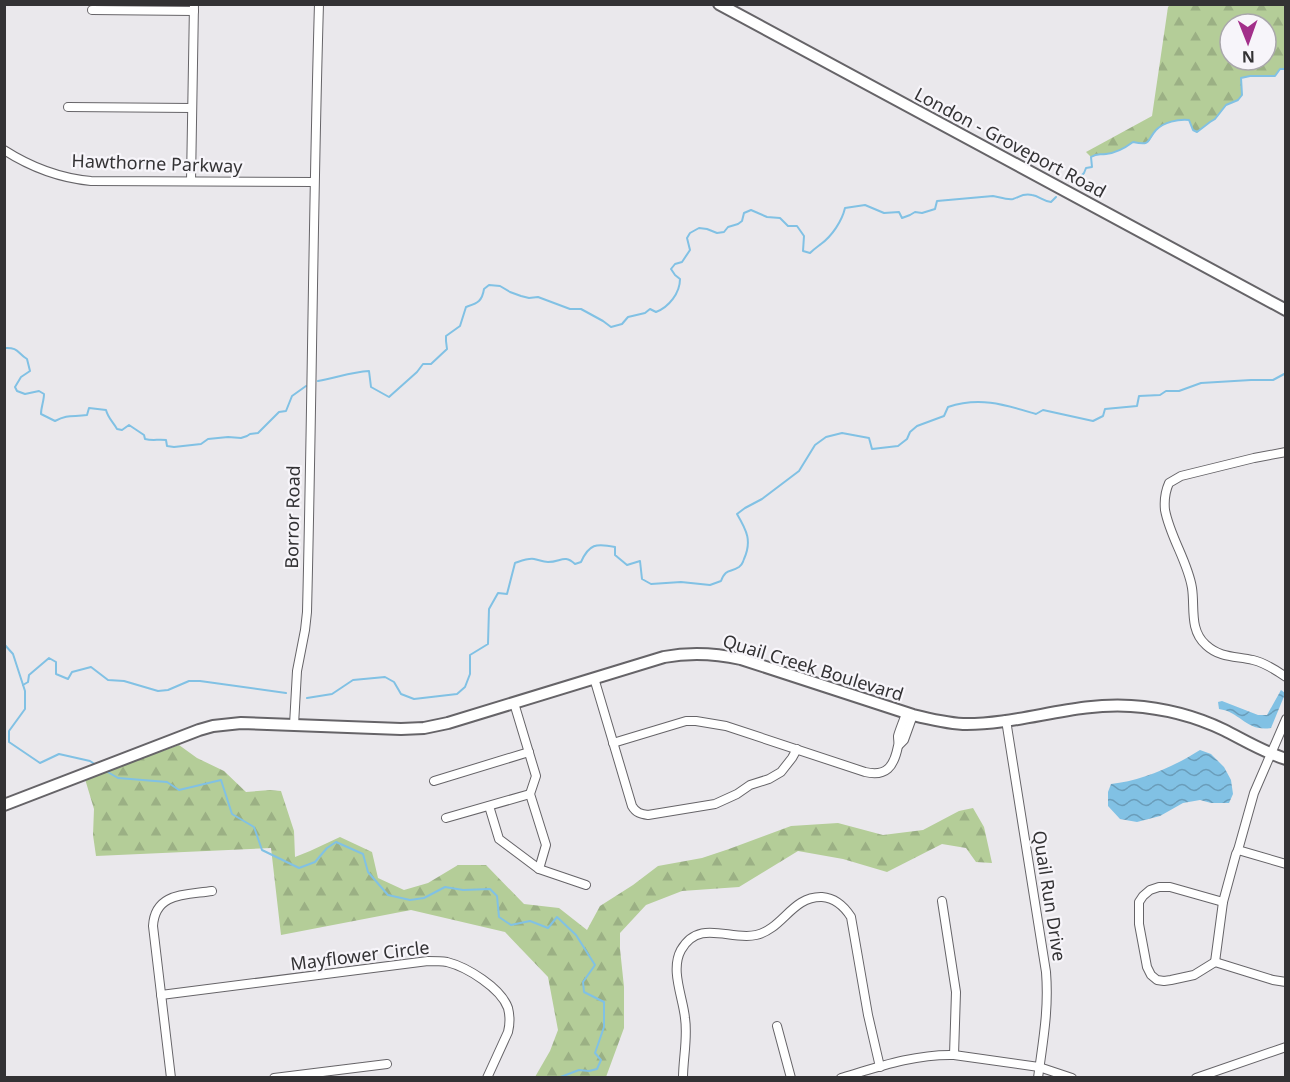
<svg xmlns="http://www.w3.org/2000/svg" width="1290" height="1082" font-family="'Noto Sans',sans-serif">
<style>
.forest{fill:url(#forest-firs);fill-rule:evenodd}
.water{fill:url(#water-waves)}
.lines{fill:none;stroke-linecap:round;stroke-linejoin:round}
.stream{stroke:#81c1e4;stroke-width:2}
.street-casing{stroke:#666468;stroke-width:10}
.secondary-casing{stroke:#666468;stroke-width:14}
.street{stroke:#fff;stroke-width:8}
.secondary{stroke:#fff;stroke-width:10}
.labels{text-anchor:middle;stroke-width:4.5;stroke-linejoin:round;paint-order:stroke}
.street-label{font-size:18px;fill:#333234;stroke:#f7f5fa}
</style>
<defs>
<pattern id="forest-firs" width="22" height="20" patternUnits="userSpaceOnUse" patternTransform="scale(1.5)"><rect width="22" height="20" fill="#b4cd98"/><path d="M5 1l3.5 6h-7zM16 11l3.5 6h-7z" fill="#9bb084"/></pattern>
<pattern id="water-waves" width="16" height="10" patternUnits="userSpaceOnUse" patternTransform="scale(1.5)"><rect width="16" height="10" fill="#81c1e4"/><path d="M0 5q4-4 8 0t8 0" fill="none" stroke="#6a9dba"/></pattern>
</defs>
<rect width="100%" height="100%" fill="#eae8ec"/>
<g class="forest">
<path d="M1170,5h115v64h-5l-5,7h-25l-9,2 1,17 -4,5 -12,5 -11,14 -5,3 -13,10 -4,-2 -4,-10c-11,-1 -25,2 -33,10 -4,5 -5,13 -13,14 -4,0 -7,-2 -10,-2 -8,6 -17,11 -27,12 -7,1 -9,-1 -15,3l-5,-5 66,-36 16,-109zM1230,24h36v36h-36z"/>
<path d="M179,745l18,13 27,13 22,21 24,-2 11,1 13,40 1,26 15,-6 30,-14 32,15 6,26 26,12 24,-7 30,-18h28l38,39 35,4 28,22 13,-24 33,-21 25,-19 44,-8 27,-9 62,-23 47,-3 45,12 40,-5 36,-19 14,-3 11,19 8,36 -16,-1 -10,-14 -24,-4 -55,28 -44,-13 -45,-8 -59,36 -57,4 -36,14 -26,28v16l4,38v41l-18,49h-71l15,-26 8,-21 -10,-53 -43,-45 -94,-22 -130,25 -10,-87 -175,8 -3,-21 1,-26 -9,-30z"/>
</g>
<g class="water">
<path d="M1281,690l4,3v1l-14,34c-25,4 -30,-16 -52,-19l-1,-7 4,-1 36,14h9z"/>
<path d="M1200,750l11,4 13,13 7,13 2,14 -4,9h-18l-11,-3 -17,3 -23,13 -23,6 -17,-3 -12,-13v-14l3,-8c30,-3 64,-18 89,-34z"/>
</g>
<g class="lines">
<g class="stream">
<path d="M1074,183l10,-10 2,-5 6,-1 -1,-10c6,-4 8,-2 15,-3 10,-1 19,-6 27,-12 19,4 13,-1 23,-12 8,-8 22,-11 33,-10l4,10 4,2 13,-10 5,-3 11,-14 12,-5 4,-5 -1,-17 9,-2h25l5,-7h6"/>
<path d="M4,348c15,-1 13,5 23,11l3,12 -9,6 -6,10 2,4 8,3 14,-3 5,3c0,7 -3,13 -3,20l14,7c13,-7 18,-4 32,-6l2,-7 17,2c2,8 7,12 11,19l5,1 7,-5 15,10 1,4c8,2 13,0 21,1l1,6 7,1 27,-3 7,-5 20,-2 13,1 6,-2 3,-2 8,-1 21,-21 7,-1 6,-15 14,-10"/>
<path d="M318,381c18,-3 33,-9 51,-10l2,16 18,10 28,-25 6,-8h8l16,-15 -1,-8v-5l14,-10 6,-19c11,-4 16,-5 18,-18l5,-4 11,1 10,6 11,4 8,2 9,-1 32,12h11l22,12 8,6 11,-3 6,-7 17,-4 5,-4 6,3c13,-5 24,-19 24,-33l-5,-4 -4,-6 4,-5 7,-2 8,-12 -3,-12 3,-5 9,-5 8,1 10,4 7,-1 4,-5 10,-3 4,-3 2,-8 7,-3 16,7 13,1 8,8h9l7,10 -1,15 7,2c4,-4 7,-6 11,-9 11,-8 21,-23 24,-36l20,-3 19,8 15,-1 3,6 8,-3 5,-3 7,1 13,-4 2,-8 56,-5c6,1 14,4 20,3 7,-2 9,-6 19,-4 7,1 11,6 19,7l5,-5"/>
<path d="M4,644l9,10 12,37v18l-16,22v11l31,21 19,-9 31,7 6,4"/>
<path d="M23,685l5,-3 1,-7 20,-17 7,4v12l12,5 4,-7 19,-5 17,13 16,1 34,10 10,-1 21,-9h11l86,12"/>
<path d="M307,698l25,-4 21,-14 32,-3 9,5 7,12 13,5 43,-5 8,-7 5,-13v-19l18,-11 1,-35 9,-16 9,1 8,-31c6,-2 13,-5 19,-4 5,1 9,3 14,3 13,0 16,-8 27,2l6,-2c8,-18 15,-19 34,-15v8l12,10 13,-4 2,18 9,5 30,-2 29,3 11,-4c5,-13 9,-8 18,-14 4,-3 3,-3 5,-8 8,-18 3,-28 -7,-45l8,-6 17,-9 37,-28 16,-26 11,-8 16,-4 27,5 3,11 26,-3 9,-7 3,-7 7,-6 27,-10 4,-9c32,-11 58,-2 88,7l7,-4 50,11 10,-5 2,-7 32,-3 2,-10 21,-1 6,-4h13l22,-8 50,-3h22l13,-7"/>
<path d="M106,771l12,7 49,4 12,8 42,-10 11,34 22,13 8,23 37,18 16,-6 12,-14 9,-6 27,12 5,18 20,23 22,5 14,-2 21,-11 18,3 27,-1 7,7 2,21 12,8 19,-4 18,7 9,-11 19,18 19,30 -12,17 1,10 20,10v25l-9,26 6,7 -4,9 -8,2 -10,-1 -21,8"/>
</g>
<defs>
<g id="street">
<path d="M92,10l102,1"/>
<path d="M68,107l124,1"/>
<path d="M4,150c28,18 55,28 87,31l223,1"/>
<path d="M191,181l3,-177"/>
<path d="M1286,452l-32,6 -73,18 -12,7c-4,9 -5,17 -4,27 5,27 23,52 27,78 3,19 -3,42 14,57 14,13 30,11 47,15 12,3 23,10 33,17"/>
<path d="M594,678l38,128c4,7 9,8 16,9l67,-11 22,-10 13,-9 19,-6 12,-7 11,-14 5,-9"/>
<path d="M514,703l22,73 -6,18 16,51 -7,24"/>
<path d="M1006,720l40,252c3,38 -3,68 -8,106"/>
<path d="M294,725l3,-54 8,-41 2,-18c5,-202 6,-405 12,-608"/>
<path d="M613,743l73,-22h10l30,5 139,46c21,5 29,-5 33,-26 1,-3 0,-6 0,-10 2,-7 6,-16 8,-23"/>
<path d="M899,745l5,-5 9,-25"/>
<path d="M434,781l95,-29"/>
<path d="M489,806l10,33 40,30 47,16"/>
<path d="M446,818l84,-24"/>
<path d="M1238,850l48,14"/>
<path d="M942,901l14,91 -2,63"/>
<path d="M1215,962l8,-60 13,-48 2,-4 16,-57 32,-74"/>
<path d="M1215,962l-21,13 -23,5 -7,1 -7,-1 -6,-5 -4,-8 -8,-43v-22l4,-6 7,-6 9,-3h11l53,15"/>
<path d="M1215,962l58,18 13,2"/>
<path d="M161,995l267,-34c6,0 13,0 19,1 20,5 54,26 61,46 2,8 2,16 0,24l-21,46"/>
<path d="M777,1026l14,52"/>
<path d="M171,1078l-18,-152c2,-34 33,-31 59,-35"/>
<path d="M274,1078l113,-14"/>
<path d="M683,1078c0,-20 5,-40 2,-60 -2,-21 -15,-48 -4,-68 18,-32 49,-9 75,-15 27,-6 36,-39 66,-38 13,1 22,9 29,20l17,98 12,52"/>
<path d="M841,1078c37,-11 74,-24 113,-23l85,12 33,11"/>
<path d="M1196,1078l90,-31"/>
</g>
<g id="secondary">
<path d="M719,4l567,306"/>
<path d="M4,805l195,-75 14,-4 28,-3 160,6 23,-1 24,-5 216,-66c26,-5 50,-4 77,2l172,56c16,4 33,8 50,9 56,1 111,-22 168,-18 31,2 64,10 93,24 20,10 39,22 62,29"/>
</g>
</defs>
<use href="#street" class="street-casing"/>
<use href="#secondary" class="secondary-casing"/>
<use href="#street" class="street"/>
<use href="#secondary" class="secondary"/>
</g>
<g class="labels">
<g class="street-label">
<text transform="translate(1010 143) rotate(28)" y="6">London - Groveport Road</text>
<text transform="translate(157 164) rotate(2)" y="6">Hawthorne Parkway</text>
<text transform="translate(293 517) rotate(-89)" y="6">Borror Road</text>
<text transform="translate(813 668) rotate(17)" y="6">Quail Creek Boulevard</text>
<text transform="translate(1049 896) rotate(81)" y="6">Quail Run Drive</text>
<text transform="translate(360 956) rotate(-7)" y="6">Mayflower Circle</text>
</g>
</g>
<rect width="1290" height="1082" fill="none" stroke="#333234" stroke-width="12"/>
<g transform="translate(1248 42) rotate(179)"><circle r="28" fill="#f7f5fa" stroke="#a9a7ab" stroke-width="1.5"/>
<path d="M0-4.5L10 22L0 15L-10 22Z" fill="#a22f8a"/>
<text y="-9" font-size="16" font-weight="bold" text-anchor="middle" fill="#333234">N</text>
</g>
</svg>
